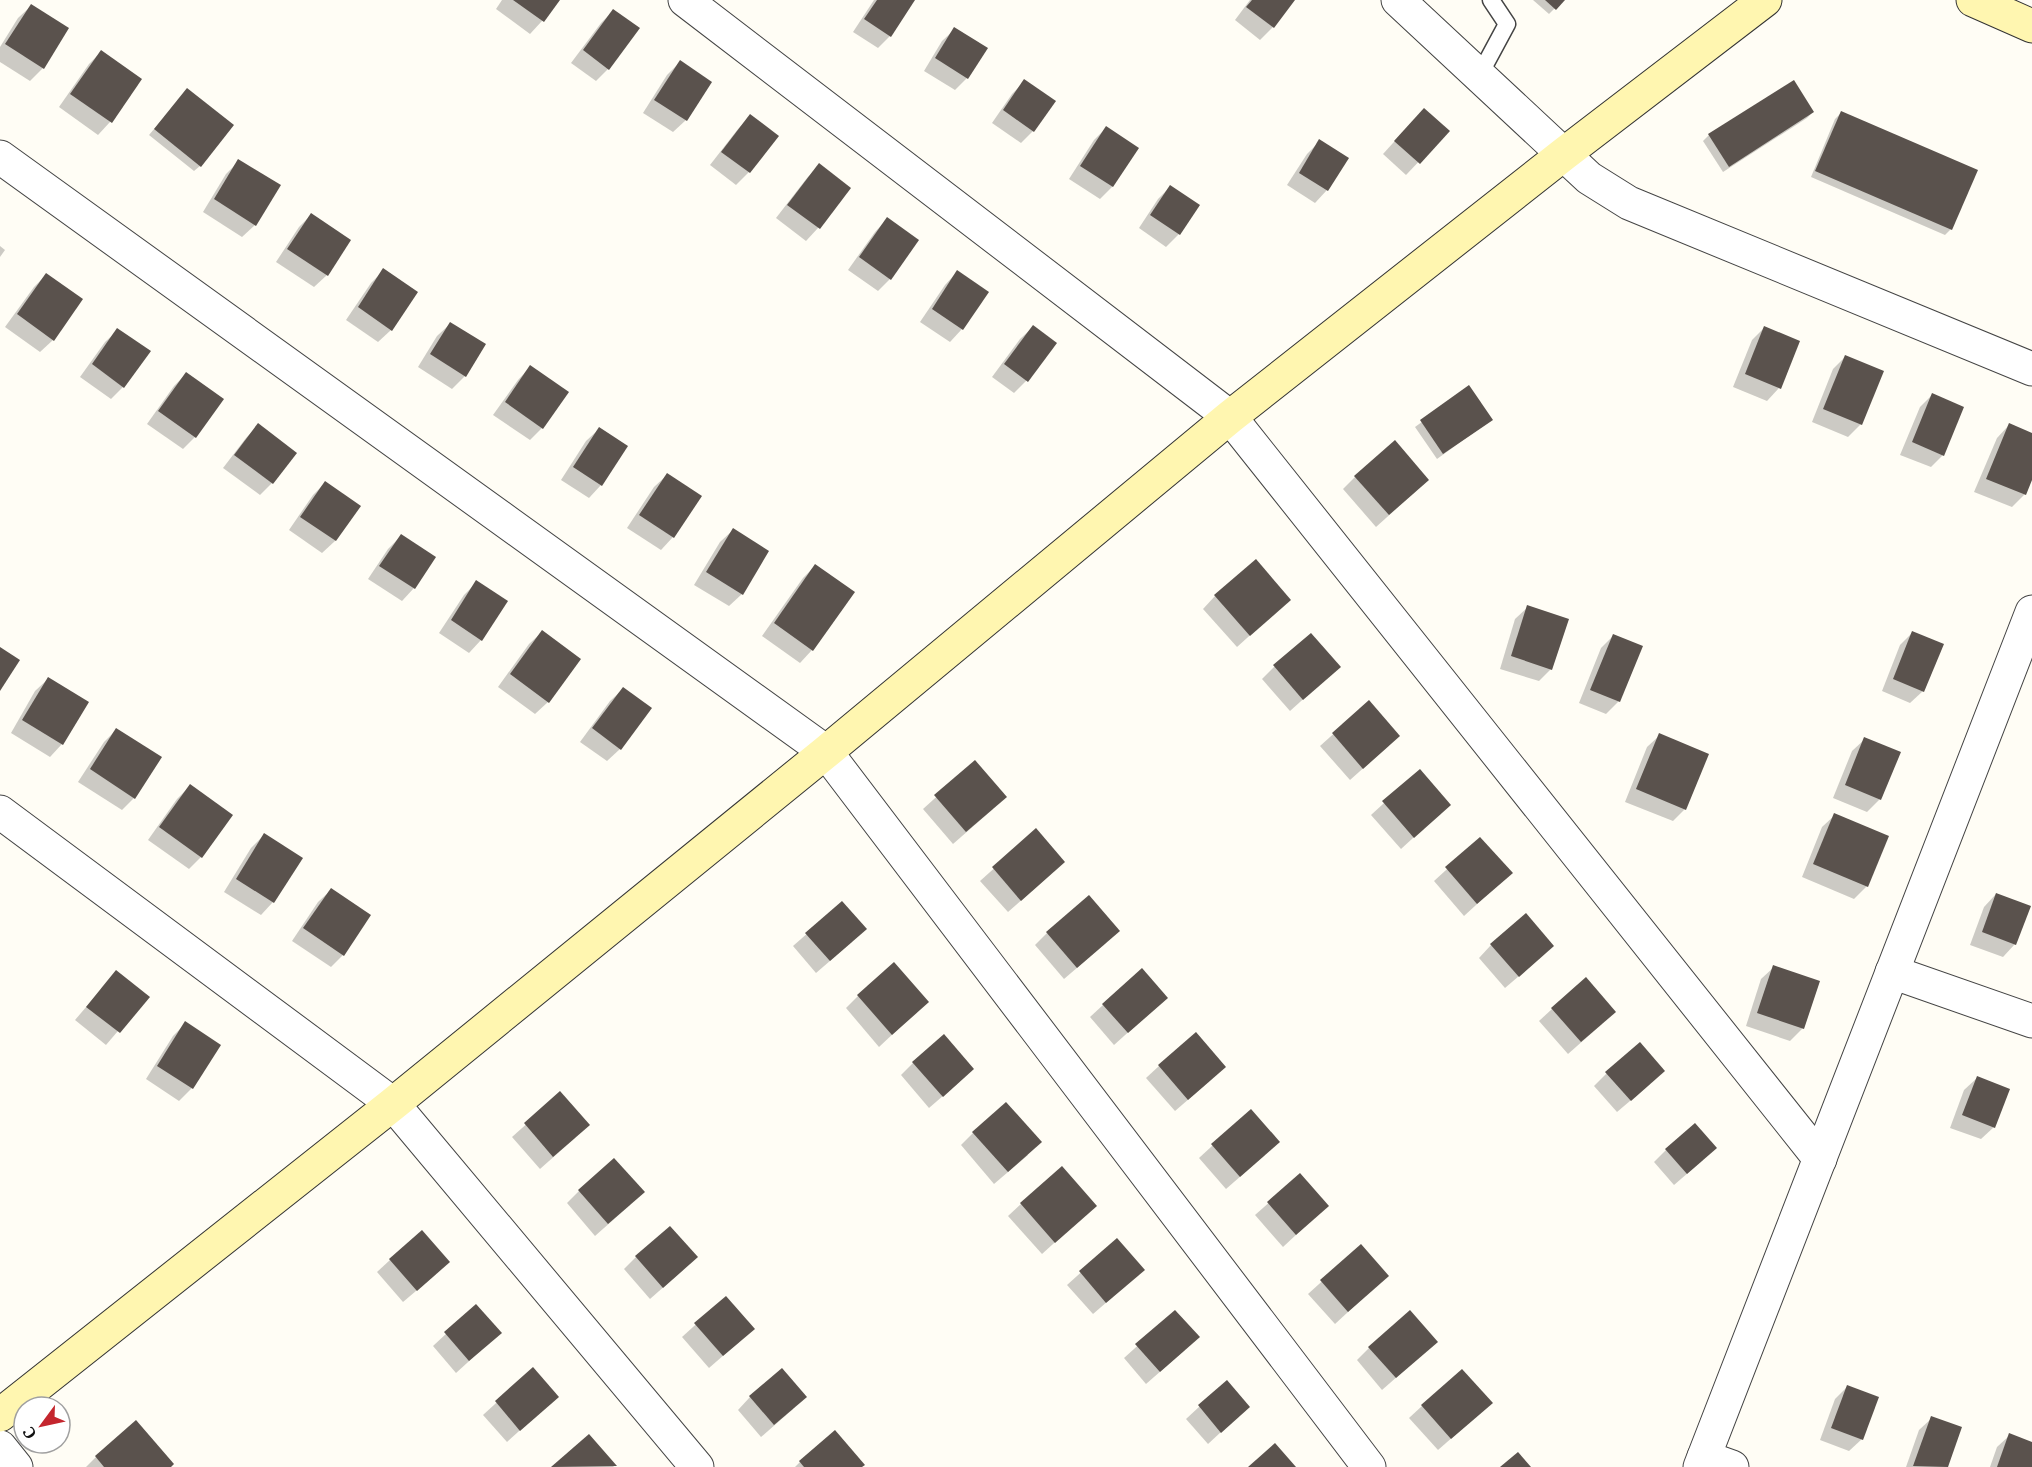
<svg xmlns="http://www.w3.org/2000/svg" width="2032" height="1467" font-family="'Noto Serif',serif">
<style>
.shadow{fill:#0003}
.building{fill:#5a524d}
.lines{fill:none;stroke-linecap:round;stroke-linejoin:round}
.lane-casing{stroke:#444;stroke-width:19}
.street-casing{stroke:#444;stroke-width:35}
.secondary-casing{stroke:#333;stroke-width:35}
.lane{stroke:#fff;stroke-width:16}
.street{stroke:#fff;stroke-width:33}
.secondary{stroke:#fff6b0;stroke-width:33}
</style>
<rect width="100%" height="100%" fill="#fffdf5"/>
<g class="shadow">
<path d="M502,0h56l-16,21 -12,13 -34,-25z"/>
<path d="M874,0h39l-23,36 -12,12 -25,-16z"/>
<path d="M1250,0h43l-20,27 -13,13 -25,-20z"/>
<path d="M1533,0h30l-14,14z"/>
<path d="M31,6l12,62 -13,13 -30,-19v-15l18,-29z"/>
<path d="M613,11l-5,58 -12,12 -25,-18 30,-40z"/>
<path d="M955,29l12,49 -12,12 -31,-19 18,-30z"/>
<path d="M101,52l39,27 -30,43 -12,13 -39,-28 30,-43z"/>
<path d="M680,62l6,58 -13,12 -30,-19 24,-38z"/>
<path d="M1025,81l8,50 -12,12 -29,-20 20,-29z"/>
<path d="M182,96l18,70 -6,5 -45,-36z"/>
<path d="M1813,112l-6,6 -84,54 -20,-31 6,-6z"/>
<path d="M1841,113l110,116 -6,6 -134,-58 24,-58z"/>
<path d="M750,116l-1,56 -13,13 -26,-20 28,-36z"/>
<path d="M1412,122l36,9 -42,44 -23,-21z"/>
<path d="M1106,128l31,20 -25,39 -12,12 -31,-20 25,-39z"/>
<path d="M1320,141l7,49 -12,13 -28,-18 20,-31z"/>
<path d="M239,161l16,64 -13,12 -39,-25 23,-38z"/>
<path d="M819,165l30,23 -31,40 -12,13 -30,-23 31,-40z"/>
<path d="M1170,187l28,18 -19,29 -13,13 -27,-19 19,-29z"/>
<path d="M311,215l16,60 -13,12 -38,-25 23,-35z"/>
<path d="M887,219l3,60 -12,12 -30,-21 27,-38z"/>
<path d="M0,246l5,4 -5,7z"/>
<path d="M384,270l7,60 -13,12 -32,-22 25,-37z"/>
<path d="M957,272l5,57 -12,13 -30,-20 25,-37z"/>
<path d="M46,275l7,65 -13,12 -35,-25 29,-40z"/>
<path d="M450,324l34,21 -19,31 -13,13 -34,-22 19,-31z"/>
<path d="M1033,327l-7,54 -12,12 -22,-16 28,-38z"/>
<path d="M1764,328l15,60 -12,13 -34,-14 19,-47z"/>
<path d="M118,330l5,57 -12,12 -31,-22 25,-35z"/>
<path d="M1845,357l16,67 -13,13 -36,-15 21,-53z"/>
<path d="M530,367l12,61 -12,12 -37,-25 25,-35z"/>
<path d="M186,374l9,63 -12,12 -36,-25 27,-38z"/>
<path d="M1469,388l22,32 -54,39 -22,-32z"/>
<path d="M1932,395l11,60 -12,12 -31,-12 20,-48z"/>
<path d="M258,425l14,58 -12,12 -37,-27 23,-30z"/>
<path d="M2009,425l23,9v42l-7,18 -13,13 -38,-15 23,-54z"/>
<path d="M599,429l2,56 -12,13 -28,-18 25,-39z"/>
<path d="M667,475l6,62 -12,13 -34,-22 27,-41z"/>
<path d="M1355,477l60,15 -39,35 -33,-38z"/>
<path d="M325,483l34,23 -24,35 -13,12 -33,-23 24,-35z"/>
<path d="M733,530l9,64 -13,12 -35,-21 26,-43z"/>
<path d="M401,536l13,52 -12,13 -34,-22 20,-30z"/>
<path d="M815,566l-3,84 -12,13 -38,-27 41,-58z"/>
<path d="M477,582l4,58 -12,13 -30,-20 25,-38z"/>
<path d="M1215,596l61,16 -39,35 -34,-38z"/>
<path d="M1528,607l23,62 -12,12 -39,-12 15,-50z"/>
<path d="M542,632l6,70 -13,12 -37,-27 31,-43z"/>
<path d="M1913,632l10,59 -13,12 -28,-12 18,-46z"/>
<path d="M1614,635l5,66 -13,13 -27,-11 22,-55z"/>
<path d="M1274,667h65l-49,44 -28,-32z"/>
<path d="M48,679l14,65 -12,13 -39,-24 24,-42z"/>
<path d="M623,689l-3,60 -13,12 -27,-19 30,-41z"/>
<path d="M1369,702l17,46 -36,32 -30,-34z"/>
<path d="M116,730l18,68 -12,12 -44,-28 26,-40z"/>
<path d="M1660,735l25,74 -12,12 -48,-19 22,-55z"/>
<path d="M1865,739l15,60 -13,13 -34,-14 19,-47z"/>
<path d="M975,762l18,47 -40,35 -30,-35z"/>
<path d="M1419,771l30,34 -48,44 -30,-34z"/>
<path d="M190,786l11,71 -12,12 -41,-29 29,-41z"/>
<path d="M1835,815l32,71 -13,13 -52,-22 20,-50z"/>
<path d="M1036,831l15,43 -43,38 -28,-31z"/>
<path d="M264,835l9,67 -12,13 -37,-23 27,-44z"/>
<path d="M1480,839l31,34 -47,43 -30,-35z"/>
<path d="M331,890l12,65 -12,12 -39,-26 26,-39z"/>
<path d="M1996,894l19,50 -12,13 -33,-12 14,-38z"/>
<path d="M842,903l10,39 -36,31 -23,-27z"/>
<path d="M1047,933l59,10 -42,36 -29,-34z"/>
<path d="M1491,945l49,13 -35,30 -26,-30z"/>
<path d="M1774,967l29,61 -13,13 -44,-15 15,-47z"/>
<path d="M116,972l31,25 -41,48 -31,-25z"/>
<path d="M858,996l69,6 -48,45 -33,-39z"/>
<path d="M1103,1005l50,5 -39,35 -24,-28z"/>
<path d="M1552,1009l50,15 -34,30 -29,-33z"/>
<path d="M186,1023l6,65 -13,13 -33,-22 27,-43z"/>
<path d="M913,1063l46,19 -30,26 -28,-33z"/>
<path d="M1159,1066l53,13 -37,32 -29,-33z"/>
<path d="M1607,1073l43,11 -33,28 -23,-26z"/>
<path d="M1977,1078l17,49 -13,12 -31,-11 14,-38z"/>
<path d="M560,1094l15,44 -35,31 -28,-32z"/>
<path d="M1250,1111l15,44 -39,34 -27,-31z"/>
<path d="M973,1133l55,22 -34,29 -33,-39z"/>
<path d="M1666,1150l37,10 -29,25 -20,-23z"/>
<path d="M1300,1175l27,31 -44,41 -28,-32z"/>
<path d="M579,1191l51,14 -35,31 -28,-33z"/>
<path d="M1021,1204l74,2 -53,48 -34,-38z"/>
<path d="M1117,1240l13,42 -37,32 -26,-29z"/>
<path d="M1361,1246l26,30 -52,48 -27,-30z"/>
<path d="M636,1257l47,13 -33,29 -26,-30z"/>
<path d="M390,1260l46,14 -33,28 -26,-30z"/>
<path d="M725,1298l15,43 -31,27 -27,-31z"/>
<path d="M476,1306l24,27 -44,40 -23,-27z"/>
<path d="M1175,1312l10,38 -39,34 -22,-26z"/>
<path d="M1369,1348l54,6 -41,36 -25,-30z"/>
<path d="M533,1369l24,28 -50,45 -24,-27z"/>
<path d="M1226,1382l22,25 -40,37 -22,-25z"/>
<path d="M1847,1387l15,52 -13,12 -29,-11 15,-41z"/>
<path d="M750,1397l43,12 -32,28 -23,-27z"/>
<path d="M1422,1406l56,9 -40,35 -29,-32z"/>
<path d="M1932,1418l28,10 -14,39h-40l13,-37z"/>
<path d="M835,1432l25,35h-65l5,-5z"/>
<path d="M2010,1435l22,8v24h-42l7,-20z"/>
<path d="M589,1436l25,31h-61z"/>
<path d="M96,1457l74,10h-84z"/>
</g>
<g class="building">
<path d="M513,0h47l-16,22z"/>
<path d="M877,0h38l-24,37 -27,-18z"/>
<path d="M1252,0h43l-21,28 -28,-21z"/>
<path d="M1545,0h20l-9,10z"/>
<path d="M31,4l38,24 -25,41 -39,-25z"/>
<path d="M613,9l27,19 -31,42 -26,-20z"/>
<path d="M954,27l34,21 -20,31 -33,-21z"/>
<path d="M101,50l41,29 -30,44 -42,-29z"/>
<path d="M680,60l32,22 -25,39 -33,-21z"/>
<path d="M1024,79l32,22 -22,31 -31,-22z"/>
<path d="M1794,80l20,32 -85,55 -21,-33z"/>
<path d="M187,88l47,37 -33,42 -47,-38z"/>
<path d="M1424,108l26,23 -30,33 -26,-23z"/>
<path d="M1841,111l137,59 -26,60 -137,-59z"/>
<path d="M750,114l29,22 -29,37 -29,-21z"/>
<path d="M1106,126l33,22 -26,39 -33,-21z"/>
<path d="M1319,139l30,19 -21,33 -29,-18z"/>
<path d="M238,159l43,26 -25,41 -42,-27z"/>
<path d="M819,163l32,25 -31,41 -33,-24z"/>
<path d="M1170,185l30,20 -20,30 -30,-20z"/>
<path d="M311,213l40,27 -23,36 -41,-27z"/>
<path d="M887,217l32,23 -28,40 -32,-23z"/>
<path d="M383,268l35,24 -26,39 -34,-24z"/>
<path d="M957,270l32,22 -26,38 -31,-21z"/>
<path d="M46,273l37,26 -29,42 -37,-27z"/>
<path d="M450,322l36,22 -20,33 -36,-23z"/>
<path d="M1033,325l24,18 -29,39 -24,-18z"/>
<path d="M1764,326l36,15 -19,48 -36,-15z"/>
<path d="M117,328l34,23 -27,37 -32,-24z"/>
<path d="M1845,355l39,16 -22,54 -39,-16z"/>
<path d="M530,365l39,27 -26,37 -38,-27z"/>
<path d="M186,372l38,27 -28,39 -38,-27z"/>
<path d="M1469,385l24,35 -50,34 -23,-34z"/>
<path d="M1932,393l32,14 -20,49 -32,-14z"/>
<path d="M258,423l39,30 -24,31 -39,-29z"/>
<path d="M2009,423l23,10v47l-6,15 -40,-16z"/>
<path d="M599,427l29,19 -26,40 -29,-19z"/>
<path d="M1395,440l34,40 -40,35 -35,-39z"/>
<path d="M667,473l35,23 -28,42 -35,-23z"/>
<path d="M325,481l36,25 -25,35 -36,-24z"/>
<path d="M733,528l36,23 -26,44 -37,-23z"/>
<path d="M401,534l35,23 -21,32 -36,-23z"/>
<path d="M1256,559l35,41 -41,36 -36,-41z"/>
<path d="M815,564l40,28 -42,59 -39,-28z"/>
<path d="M476,580l32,21 -26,40 -31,-21z"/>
<path d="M1527,605l42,14 -17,51 -41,-14z"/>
<path d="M542,630l39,29 -32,44 -39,-29z"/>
<path d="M1912,631l32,13 -20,48 -31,-13z"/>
<path d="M1311,633l30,34 -38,33 -30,-35z"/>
<path d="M1613,634l30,12 -23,56 -30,-12z"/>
<path d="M0,647l20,13 -20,31z"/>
<path d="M48,677l41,25 -26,43 -41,-25z"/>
<path d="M623,687l29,21 -31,42 -29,-22z"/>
<path d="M1369,700l31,36 -37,33 -31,-36z"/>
<path d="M116,728l46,29 -27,42 -45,-30z"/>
<path d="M1659,733l50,21 -23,56 -50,-21z"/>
<path d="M1864,737l37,15 -20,48 -36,-15z"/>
<path d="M975,760l32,37 -41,35 -32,-37z"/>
<path d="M1420,769l31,36 -37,33 -32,-37z"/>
<path d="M190,784l43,31 -31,43 -43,-31z"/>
<path d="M1834,813l55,23 -21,51 -55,-23z"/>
<path d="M1036,828l29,34 -44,39 -29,-34z"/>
<path d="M264,833l39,25 -29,45 -38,-24z"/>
<path d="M1480,837l33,36 -36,31 -32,-37z"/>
<path d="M331,888l40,27 -27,41 -41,-28z"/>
<path d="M1996,893l35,13 -15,39 -34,-13z"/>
<path d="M1089,895l31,36 -43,37 -31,-36z"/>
<path d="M842,901l25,28 -37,32 -25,-28z"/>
<path d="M1526,913l28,33 -35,31 -29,-33z"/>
<path d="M894,962l35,40 -37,33 -35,-40z"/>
<path d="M1773,965l47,16 -16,48 -47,-16z"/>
<path d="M1142,968l26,30 -40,35 -26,-29z"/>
<path d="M116,970l34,27 -30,36 -34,-26z"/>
<path d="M1586,977l30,35 -35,30 -30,-34z"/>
<path d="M185,1021l36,24 -28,44 -36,-23z"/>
<path d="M1196,1032l30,35 -38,33 -30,-35z"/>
<path d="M944,1034l30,35 -31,28 -31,-35z"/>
<path d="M1640,1042l25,29 -34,30 -26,-29z"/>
<path d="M1977,1076l33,13 -15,39 -33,-13z"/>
<path d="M560,1091l30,34 -37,32 -29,-34z"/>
<path d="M1006,1102l36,40 -34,30 -36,-40z"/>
<path d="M1251,1109l29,33 -40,35 -29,-33z"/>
<path d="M1695,1123l22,25 -30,26 -22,-25z"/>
<path d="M614,1158l31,34 -37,32 -30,-34z"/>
<path d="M1062,1166l35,40 -42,37 -35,-40z"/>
<path d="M1300,1173l29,33 -33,29 -29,-33z"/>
<path d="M670,1226l28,31 -35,31 -28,-32z"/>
<path d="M422,1230l28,32 -33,29 -28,-32z"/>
<path d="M1117,1238l28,32 -39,33 -27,-32z"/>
<path d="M1361,1244l28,32 -41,36 -28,-32z"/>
<path d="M726,1296l29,33 -32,27 -29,-33z"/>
<path d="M476,1304l26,29 -33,28 -25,-29z"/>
<path d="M1175,1310l25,27 -40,35 -25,-28z"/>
<path d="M1410,1310l28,32 -42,36 -28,-31z"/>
<path d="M533,1367l26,30 -39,34 -25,-30z"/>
<path d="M782,1368l25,29 -33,28 -25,-29z"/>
<path d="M1462,1369l31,34 -42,36 -30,-34z"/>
<path d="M1227,1380l23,27 -29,26 -23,-28z"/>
<path d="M1847,1385l32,12 -16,43 -32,-12z"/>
<path d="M1931,1416l31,11 -14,40 -35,-1z"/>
<path d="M136,1420l38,44 -3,3h-67l-9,-11z"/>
<path d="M835,1430l30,35 -3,2h-58l-5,-6z"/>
<path d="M2009,1433l23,9v25h-35z"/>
<path d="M589,1434l28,32 -66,1z"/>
<path d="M1275,1443l21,24h-48z"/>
<path d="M1518,1452l13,15h-31z"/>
</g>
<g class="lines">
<defs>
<path id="lane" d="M1479,76l28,-52 -16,-24"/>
<g id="street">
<path d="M685,0l545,417 590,742"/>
<path d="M1398,0l191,178 40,25 403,166"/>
<path d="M0,157l826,595 543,715"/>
<path d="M0,812l393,292 304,363"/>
<path d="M1892,972l140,49"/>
<path d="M0,1447l16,20"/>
<path d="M1704,1457l28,10"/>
<path d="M1700,1467l332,-855"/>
</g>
<g id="secondary">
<path d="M1973,0l59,26"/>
<path d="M0,1415l393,-311 433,-352 404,-335 334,-263 201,-154"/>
</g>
</defs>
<use href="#lane" class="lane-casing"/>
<use href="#street" class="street-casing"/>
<use href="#secondary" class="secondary-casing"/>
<use href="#lane" class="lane"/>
<use href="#street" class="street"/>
<use href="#secondary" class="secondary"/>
</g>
<g transform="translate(42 1425) rotate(237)"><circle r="28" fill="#ffffff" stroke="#a0a0a0" stroke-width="1.5"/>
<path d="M0-4.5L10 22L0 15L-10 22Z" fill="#c4262e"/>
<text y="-9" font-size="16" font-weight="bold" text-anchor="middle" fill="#111111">С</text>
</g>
</svg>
